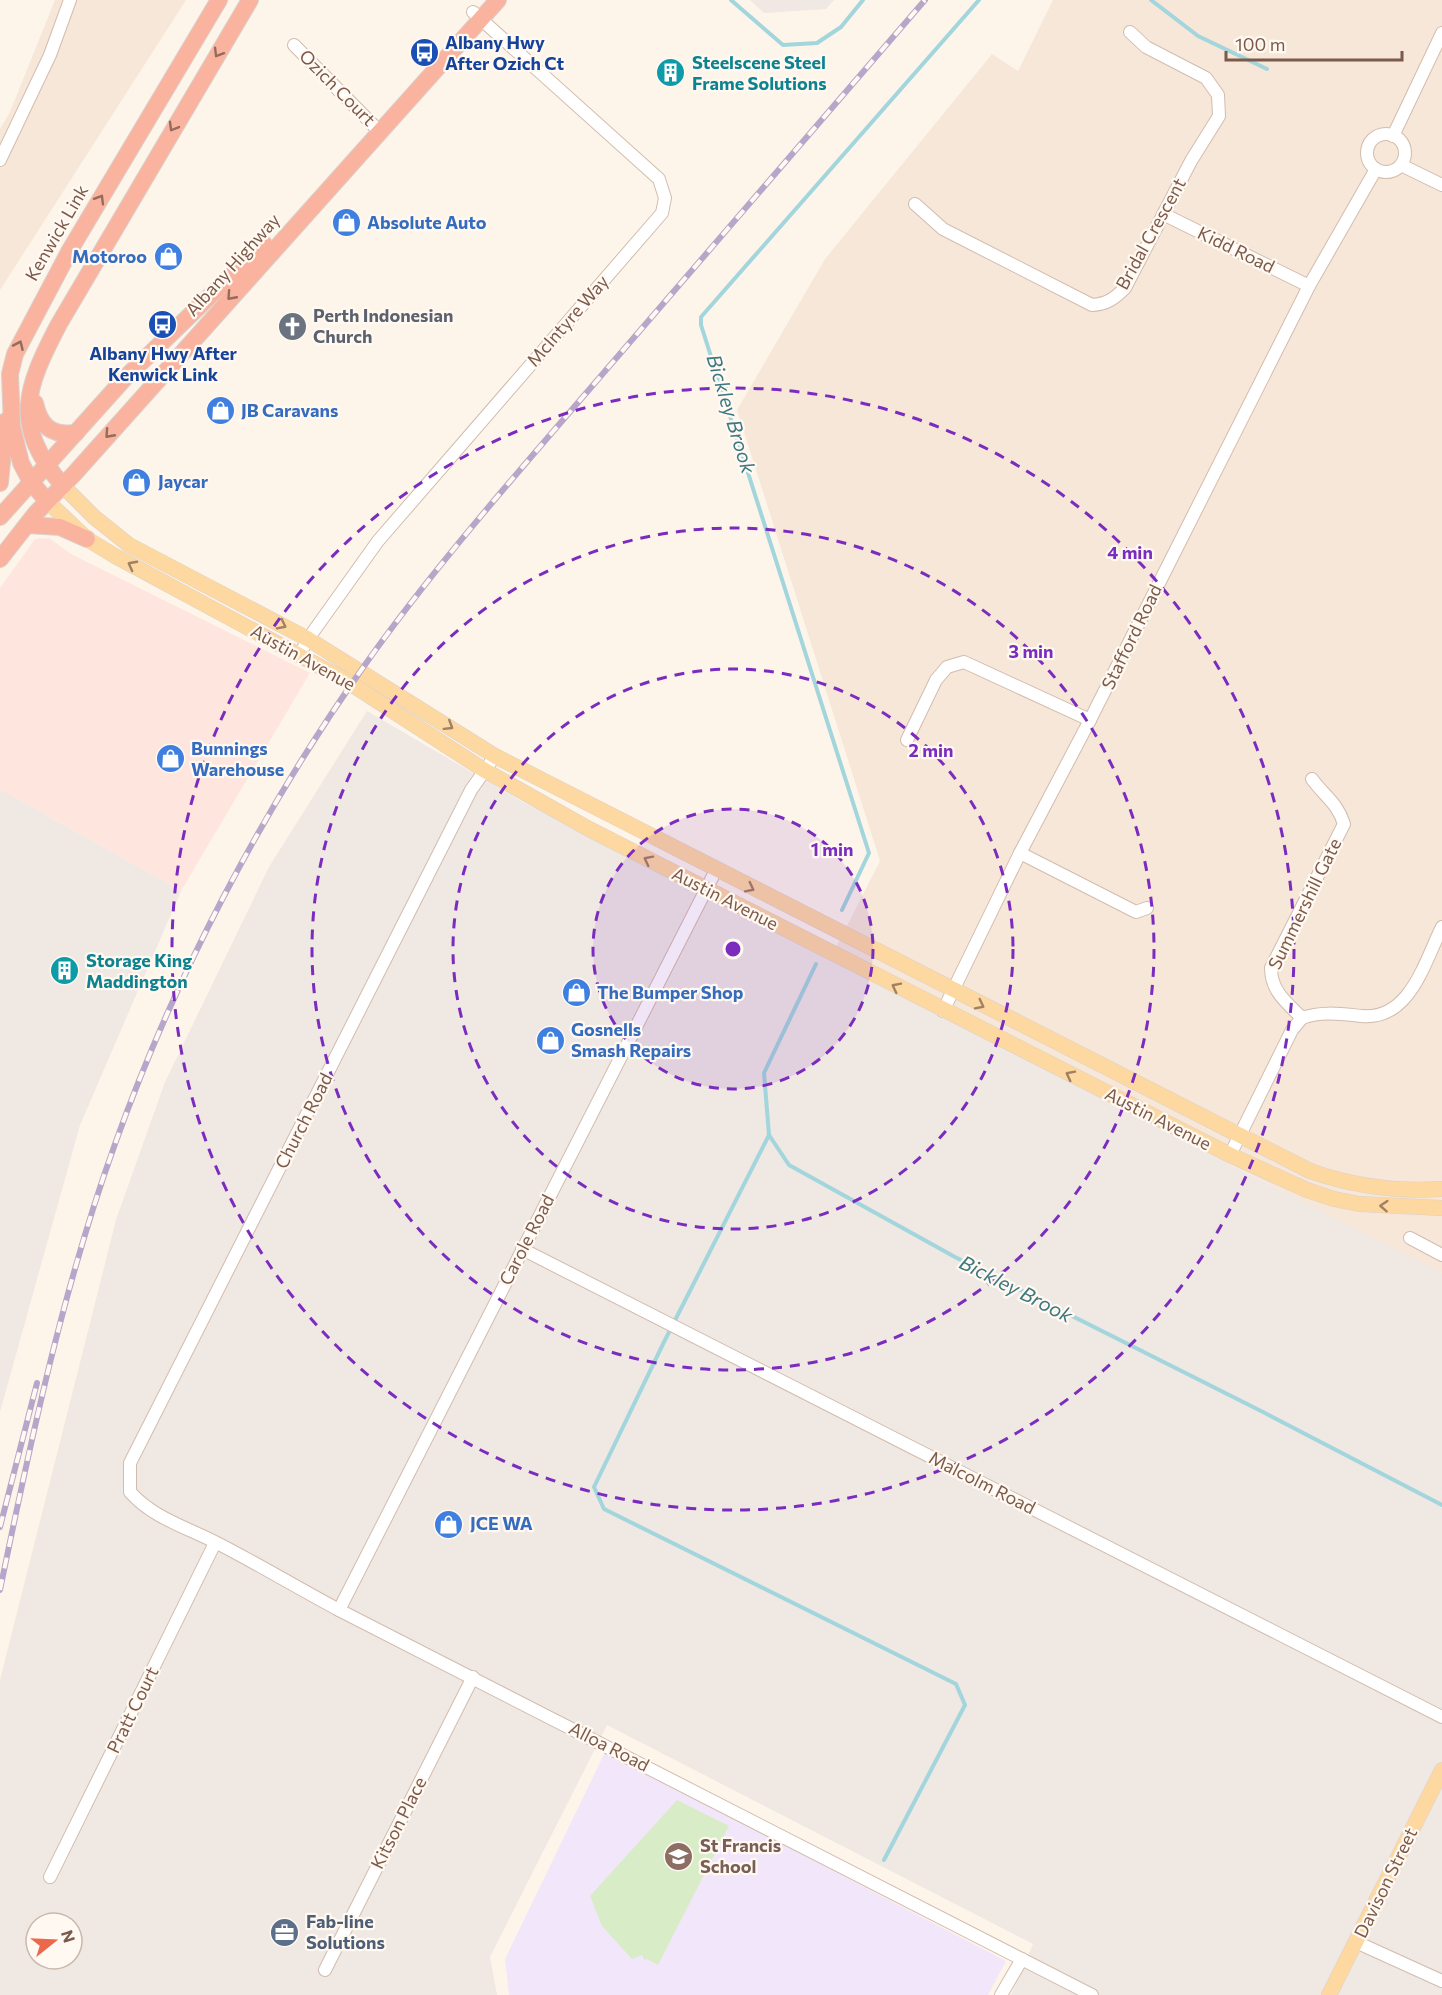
<svg xmlns="http://www.w3.org/2000/svg" width="1442" height="1995" font-family="Commissioner,sans-serif">
<style>
.residential{fill:#f6e7d8}
.commercial{fill:#fee6de}
.industrial{fill:#efe8e3;fill-rule:evenodd}
.education{fill:#f2e7fa}
.green{fill:#d8edc7}
.lines{fill:none;stroke-linecap:round;stroke-linejoin:round}
.stream{stroke:#a2d5dc;stroke-width:4}
.minor-casing{stroke:#d2bcae;stroke-width:14}
.major-casing{stroke:#dad1cd;stroke-width:16}
.highway-casing{stroke:#dad1cd;stroke-width:18}
.minor{stroke:#fff;stroke-width:12}
.major{stroke:#fed8a1;stroke-width:15}
.highway{stroke:#fab39f;stroke-width:16}
.rail-casing{stroke:#b8a6ca;stroke-width:6}
.rail{stroke:#fff9f2;stroke-width:4;stroke-dasharray:11;stroke-linecap:butt}
.oneway{stroke:#946c5c}
.oneway2{stroke:#a28065}
.ring{fill:none;stroke:#7b2cbf;stroke-width:3;stroke-dasharray:10 8}
.labels{text-anchor:middle;stroke-width:4.5;stroke-linejoin:round;paint-order:stroke}
.transit-label{font-size:18px;font-weight:bold;fill:#164399;stroke:#fff9f2;text-anchor:start}
.culture-label{font-size:18px;font-weight:bold;fill:#0d838f;stroke:#fff9f2;text-anchor:start}
.street-label{font-size:18px;fill:#7b5a4b;stroke:#fff9f2}
.shop-label{font-size:18px;font-weight:bold;fill:#366cbe;stroke:#fff9f2;text-anchor:start}
.worship-label{font-size:18px;font-weight:bold;fill:#5b616d;stroke:#fff9f2;text-anchor:start}
.education-label{font-size:18px;font-weight:bold;fill:#785e54;stroke:#fff9f2;text-anchor:start}
.service-label{font-size:18px;font-weight:bold;fill:#4e5e75;stroke:#fff9f2;text-anchor:start}
.water-label{font-size:20px;font-style:italic;fill:#3d7880;stroke:#fff9f2}
.centre{fill:#7b2cbf;stroke:#fff9f2;stroke-width:3}
.ring-label{font-size:18px;text-anchor:middle;font-weight:bold;fill:#7b2cbf;stroke:#fff9f2;stroke-width:4.5;stroke-linejoin:round;paint-order:stroke}
</style>
<rect width="100%" height="100%" fill="#fef5ea"/>
<g class="residential">
<path d="M55,0h131l-186,290v-161l10,-17z"/>
<path d="M1053,0h389v1273l-612,-314 50,-98 -143,-451 88,-151 167,-205 26,17z"/>
</g>
<path class="commercial" d="M49,538l22,16 239,119 -129,218 -181,-102v-201l35,-49z"/>
<g class="industrial">
<path d="M750,0h84l-8,9 -62,4z"/>
<path d="M367,711l154,90 921,472v722h-431l22,-51 -426,-219 -117,232 7,38h-497v-315l116,-460 49,-138 104,-215zM36,1923h36v36h-36z"/>
<path d="M0,789l181,102 -101,234 -80,287z"/>
</g>
<path class="education" d="M605,1752l401,209 -18,34h-479l-4,-36z"/>
<path class="green" d="M677,1800l52,26 -71,139 -11,-6 -3,1 -2,-5 -10,4 -30,-33 -12,-30z"/>
<g class="lines">
<g class="stream">
<path d="M731,0l52,45 34,-2 24,-16 22,-27"/>
<path d="M1151,0l47,36 69,33"/>
<path d="M842,910l27,-57 -168,-528v-8l278,-317"/>
<path d="M816,964l-52,109 5,62 20,30 166,92 308,155 179,93"/>
<path d="M769,1135l-105,207 -70,145 10,22 352,175 9,21 -81,155"/>
</g>
<defs>
<g id="minor">
<path d="M294,45l85,86"/>
<circle cx="1386" cy="153" r="19"/>
<path d="M1393,136l49,-103"/>
<path d="M0,160l50,-105 20,-55"/>
<path d="M1401,165l41,20"/>
<path d="M915,204l28,25 149,76c15,-1 22,-6 33,-17l66,-127 28,-45 -1,-21 -12,-17 -60,-31 -16,-15"/>
<path d="M1163,214l146,72"/>
<path d="M300,654l8,-15 70,-98 284,-328 3,-15 -6,-19 -186,-167"/>
<path d="M907,740l29,-60 11,-13 17,-5 126,58"/>
<path d="M495,756l-24,34 -341,673v29c23,26 56,35 87,51 41,21 81,45 122,67l753,385"/>
<path d="M1020,853l116,59 11,-4"/>
<path d="M943,1011l77,-158 70,-133 219,-434 67,-117"/>
<path d="M1302,1018c20,-7 39,-4 60,-2 48,4 62,-53 80,-89"/>
<path d="M1230,1155l62,-125 10,-12c-16,-16 -31,-27 -31,-50l73,-144c-7,-22 -19,-27 -32,-45"/>
<path d="M1410,1238l32,17"/>
<path d="M522,1249l920,468"/>
<path d="M339,1610l377,-740"/>
<path d="M50,1877l165,-334"/>
<path d="M1356,1942l86,39"/>
<path d="M325,1970l148,-293"/>
<path d="M1001,1995l21,-36"/>
</g>
<g id="major">
<path d="M63,486l31,31 35,28 179,94 187,117 815,415c43,15 87,21 132,18"/>
<path d="M47,501l40,38 28,17 230,124 139,90 105,59 641,326 77,35 27,9 25,5 83,4"/>
<path d="M1329,1995l113,-225"/>
</g>
<g id="highway">
<path d="M35,403c5,23 16,33 41,30"/>
<path d="M0,483l6,-62"/>
<path d="M63,486c-52,-61 -38,-97 -4,-162l191,-324"/>
<path d="M47,501l-16,-19 -10,-19 -9,-36 -2,-53 5,-20 55,-104 149,-250"/>
<path d="M0,517l125,-139 139,-134"/>
<path d="M27,525l33,2 27,12"/>
<path d="M0,559l36,-46 38,-39 424,-474"/>
</g>
</defs>
<use href="#minor" class="minor-casing"/>
<use href="#major" class="major-casing"/>
<use href="#highway" class="highway-casing"/>
<use href="#minor" class="minor"/>
<use href="#major" class="major"/>
<use href="#highway" class="highway"/>
<defs>
<g id="rail">
<path d="M0,1527l37,-144"/>
<path d="M0,1590c31,-151 63,-302 115,-446 59,-165 146,-332 247,-475 74,-105 160,-201 244,-299 106,-123 213,-247 319,-370"/>
</g>
</defs>
<use href="#rail" class="rail-casing"/>
<use href="#rail" class="rail"/>
</g>
<defs><path id="oneway-chevron" d="M-2-3.5L2.5 0L-2 3.5" fill="none" stroke-width="1.6" stroke-linecap="round" stroke-linejoin="round" transform="scale(1.5)"/></defs>
<g class="oneway">
<use href="#oneway-chevron" transform="translate(218 53) rotate(121)"/>
<use href="#oneway-chevron" transform="translate(173 127) rotate(120)"/>
<use href="#oneway-chevron" transform="translate(100 199) rotate(-59)"/>
<use href="#oneway-chevron" transform="translate(231 296) rotate(132)"/>
<use href="#oneway-chevron" transform="translate(19 345) rotate(-66)"/>
<use href="#oneway-chevron" transform="translate(109 434) rotate(132)"/>
</g>
<g class="oneway2">
<use href="#oneway-chevron" transform="translate(132 565) rotate(-152)"/>
<use href="#oneway-chevron" transform="translate(282 625) rotate(27)"/>
<use href="#oneway-chevron" transform="translate(449 726) rotate(32)"/>
<use href="#oneway-chevron" transform="translate(648 860) rotate(-153)"/>
<use href="#oneway-chevron" transform="translate(750 888) rotate(27)"/>
<use href="#oneway-chevron" transform="translate(896 987) rotate(-153)"/>
<use href="#oneway-chevron" transform="translate(980 1005) rotate(27)"/>
<use href="#oneway-chevron" transform="translate(1070 1075) rotate(-153)"/>
<use href="#oneway-chevron" transform="translate(1384 1206) rotate(-176)"/>
</g>
<circle cx="733" cy="949" r="140" fill="#7b2cbf" fill-opacity=".12"/>
<g class="ring">
<circle cx="733" cy="949" r="140"/>
<circle cx="733" cy="949" r="280"/>
<circle cx="733" cy="949" r="421"/>
<circle cx="733" cy="949" r="561"/>
</g>
<defs>
<symbol id="bus-disc" viewBox="-11 -11 22 22"><circle r="9.5" fill="#1a4fb4" stroke="#fff9f2"/><path d="M-5-6H5V4H4V6H2V4H-2V6H-4V4H-5ZM-3.5-4V0h7V-4ZM-3.5 1.2v1.5H-2V1.2ZM2 1.2v1.5H3.5V1.2Z" fill="#fff"/></symbol>
<symbol id="building-disc" viewBox="-11 -11 22 22"><circle r="9.5" fill="#0f9aa8" stroke="#fff9f2"/><path d="M-4-6H4V6H1V3H-1V6H-4ZM-2.5-4.3h1.7v1.8h-1.7ZM.8-4.3h1.7v1.8H.8ZM-2.5-1h1.7V.8h-1.7ZM.8-1h1.7V.8H.8Z" fill="#fff"/></symbol>
<symbol id="shop-disc" viewBox="-11 -11 22 22"><circle r="9.5" fill="#3f7fe0" stroke="#fff9f2"/><path d="M-5-2.5h2.3a2.7 3.5 0 0 1 5.4 0H5L5.5 6h-11ZM-1.5-2.5h3a1.5 2.3 0 0 0-3 0Z" fill="#fff"/></symbol>
<symbol id="church-disc" viewBox="-11 -11 22 22"><circle r="9.5" fill="#6b7280" stroke="#fff9f2"/><path d="M-1.2-6h2.4v3.5h3.3v2.4h-3.3V6h-2.4V-.1h-3.3v-2.4h3.3Z" fill="#fff"/></symbol>
<symbol id="school-disc" viewBox="-11 -11 22 22"><circle r="9.5" fill="#8d6e63" stroke="#fff9f2"/><path d="M0-5L7-2L0 1L-7-2ZM-4 1L0 2.5L4 1V4Q0 6-4 4Z" fill="#fff"/></symbol>
<symbol id="office-disc" viewBox="-11 -11 22 22"><circle r="9.5" fill="#5c6f8a" stroke="#fff9f2"/><path d="M-6-3h4V-5.5h4V-3h4V5H-6ZM-1-4.5V-3h2v-1.5ZM-6 0V1H6V0Z" fill="#fff"/></symbol>
</defs>
<g fill-rule="evenodd">
<use href="#bus-disc" x="408" y="36" width="33" height="33"/>
<use href="#building-disc" x="654" y="56" width="33" height="33"/>
<use href="#shop-disc" x="330" y="206" width="33" height="33"/>
<use href="#shop-disc" x="152" y="240" width="33" height="33"/>
<use href="#bus-disc" x="146" y="308" width="33" height="33"/>
<use href="#church-disc" x="276" y="310" width="33" height="33"/>
<use href="#shop-disc" x="204" y="394" width="33" height="33"/>
<use href="#shop-disc" x="120" y="466" width="33" height="33"/>
<use href="#shop-disc" x="154" y="742" width="33" height="33"/>
<use href="#building-disc" x="48" y="954" width="33" height="33"/>
<use href="#shop-disc" x="560" y="976" width="33" height="33"/>
<use href="#shop-disc" x="534" y="1024" width="33" height="33"/>
<use href="#shop-disc" x="432" y="1508" width="33" height="33"/>
<use href="#school-disc" x="662" y="1840" width="33" height="33"/>
<use href="#office-disc" x="268" y="1916" width="33" height="33"/>
</g>
<g class="labels">
<g class="transit-label">
<text x="445" y="49">Albany Hwy<tspan x="445" dy="21">After Ozich Ct</tspan></text>
<text x="163" y="360" text-anchor="middle">Albany Hwy After<tspan x="163" dy="21">Kenwick Link</tspan></text>
</g>
<g class="culture-label">
<text x="692" y="69">Steelscene Steel<tspan x="692" dy="21">Frame Solutions</tspan></text>
<text x="86" y="967">Storage King<tspan x="86" dy="21">Maddington</tspan></text>
</g>
<g class="street-label">
<text transform="translate(337 88) rotate(45)" y="6">Ozich Court</text>
<text transform="translate(57 233) rotate(-60)" y="6">Kenwick Link</text>
<text transform="translate(1151 234) rotate(-61)" y="6">Bridal Crescent</text>
<text transform="translate(1236 250) rotate(26)" y="6">Kidd Road</text>
<text transform="translate(233 265) rotate(-48)" y="6">Albany Highway</text>
<text transform="translate(568 321) rotate(-49)" y="6">McIntyre Way</text>
<text transform="translate(1132 637) rotate(-64)" y="6">Stafford Road</text>
<text transform="translate(303 658) rotate(29)" y="6">Austin Avenue</text>
<text transform="translate(725 899) rotate(27)" y="6">Austin Avenue</text>
<text transform="translate(1305 904) rotate(-64)" y="6">Summershill Gate</text>
<text transform="translate(1158 1119) rotate(27)" y="6">Austin Avenue</text>
<text transform="translate(304 1121) rotate(-63)" y="6">Church Road</text>
<text transform="translate(527 1240) rotate(-63)" y="6">Carole Road</text>
<text transform="translate(982 1483) rotate(27)" y="6">Malcolm Road</text>
<text transform="translate(133 1710) rotate(-64)" y="6">Pratt Court</text>
<text transform="translate(609 1747) rotate(27)" y="6">Alloa Road</text>
<text transform="translate(399 1823) rotate(-63)" y="6">Kitson Place</text>
<text transform="translate(1386 1883) rotate(-64)" y="6">Davison Street</text>
</g>
<g class="shop-label">
<text x="367" y="229">Absolute Auto</text>
<text x="147" y="263" text-anchor="end">Motoroo</text>
<text x="241" y="417">JB Caravans</text>
<text x="158" y="488">Jaycar</text>
<text x="191" y="755">Bunnings<tspan x="191" dy="21">Warehouse</tspan></text>
<text x="597" y="999">The Bumper Shop</text>
<text x="571" y="1036">Gosnells<tspan x="571" dy="21">Smash Repairs</tspan></text>
<text x="470" y="1530">JCE WA</text>
</g>
<g class="worship-label">
<text x="313" y="322">Perth Indonesian<tspan x="313" dy="21">Church</tspan></text>
</g>
<g class="education-label">
<text x="700" y="1852">St Francis<tspan x="700" dy="21">School</tspan></text>
</g>
<g class="service-label">
<text x="306" y="1928">Fab-line<tspan x="306" dy="21">Solutions</tspan></text>
</g>
<g class="water-label">
<text transform="translate(731 414) rotate(73)" y="7">Bickley Brook</text>
<text transform="translate(1016 1289) rotate(27)" y="7">Bickley Brook</text>
</g>
</g>
<circle cx="733" cy="949" r="9" class="centre"/>
<g class="ring-label">
<text x="1130" y="559">4 min</text>
<text x="1031" y="658">3 min</text>
<text x="931" y="757">2 min</text>
<text x="832" y="856">1 min</text>
</g>
<g transform="translate(54 1941) rotate(72)"><circle r="28" fill="#fff9f2" stroke="#cab9af" stroke-width="1.5"/>
<path d="M0-4.5L10 22L0 15L-10 22Z" fill="#ec684b"/>
<text y="-9" font-size="16" font-weight="bold" text-anchor="middle" fill="#7b5a4b">N</text>
</g>
<path d="M1226 51v9h176v-9" fill="none" stroke="#7b5a4b" stroke-width="3"/>
<text x="1235" y="51" font-size="18" fill="#7b5a4b" stroke="#fff9f2" stroke-width="4.5" paint-order="stroke">100 m</text>
</svg>
